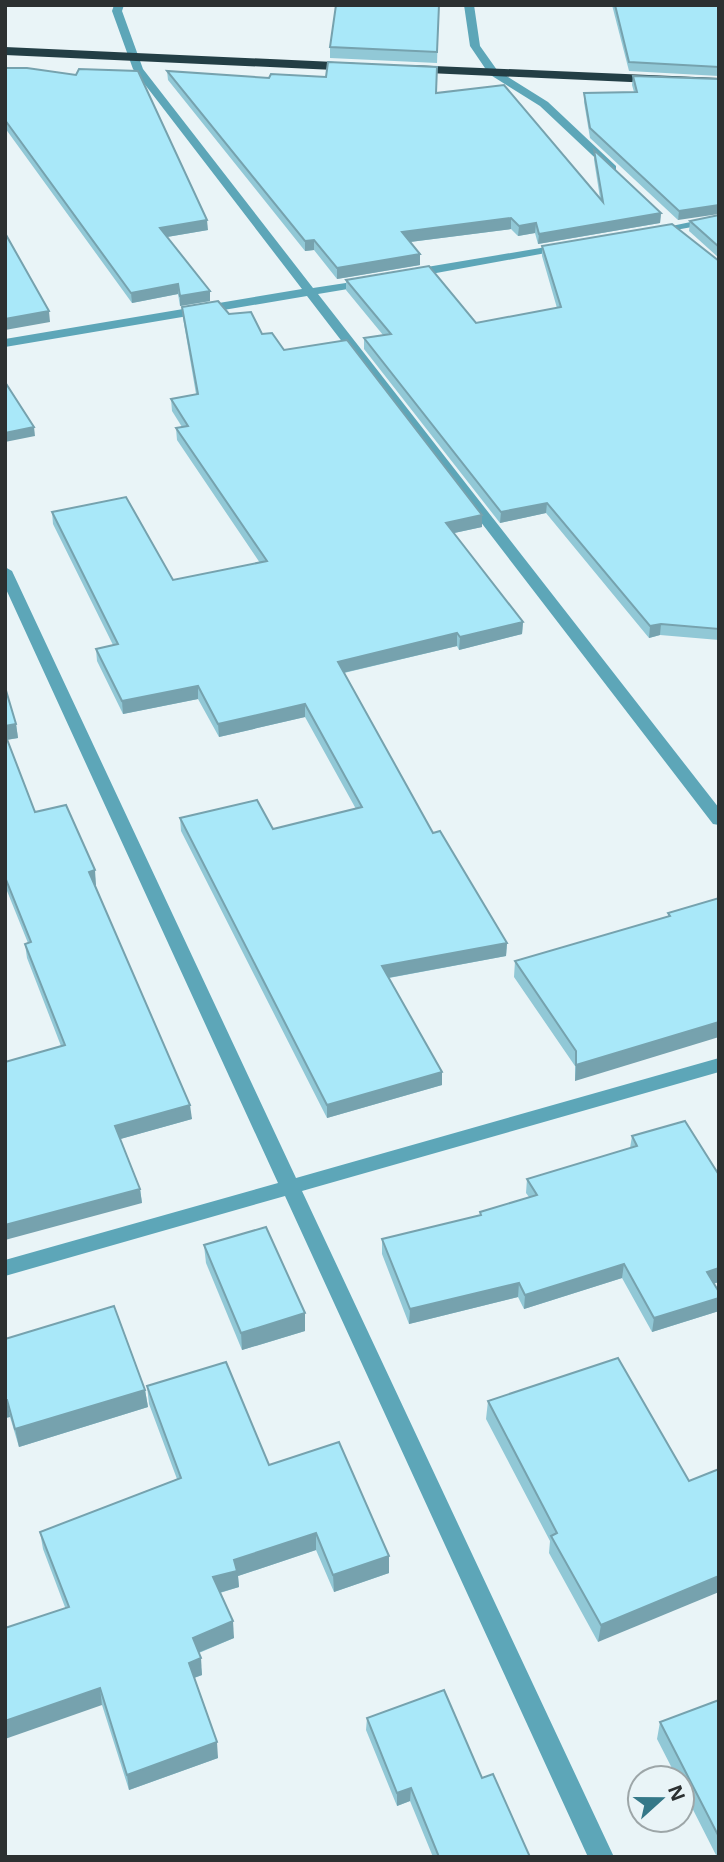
<svg xmlns="http://www.w3.org/2000/svg" width="724" height="1862" font-family="'Noto Sans',sans-serif">
<style>
.lines{fill:none;stroke-linecap:round;stroke-linejoin:round}
.minor{fill:#5da6b8;fill-rule:evenodd}
.highway{fill:#233e45;fill-rule:evenodd}
.wall{fill:#91c8d6}
.shaded-wall{fill:#76a2ae}
.building{fill:#a9e8f9;stroke:#76a2ae;stroke-width:2}
</style>
<rect width="100%" height="100%" fill="#e9f4f7"/>
<g class="lines">
<g class="minor">
<path d="M114,5h10l-2,6 21,58 170,219 59,-9v6l-54,9 401,514v17l-6,-1 -406,-528 -302,51v-8l297,-50 -169,-220 -21,-58z"/>
<path d="M464,5h10l6,41 17,24 51,32 68,64v4h-8l-68,-64 -51,-32 -19,-28z"/>
<path d="M719,216v6l-65,12 -6,-3z"/>
<path d="M564,244l4,1v4l-159,29 -6,-4 6,-4z"/>
<path d="M5,567l7,4 284,607 423,-120v14l-417,119 312,666h-26l-303,-661 -280,80v-16l273,-77 -273,-596z"/>
</g>
<g class="highway">
<path d="M5,47l351,16 6,4 -6,4 -351,-16z"/>
<path d="M410,65l309,13v8l-313,-14v-6z"/>
</g>
</g>
<g class="wall">
<path d="M439,5l-2,58 -107,-5v-11z"/>
<path d="M612,5h107v71l-90,-5z"/>
<path d="M5,68l203,162 -41,7 43,54v10l-30,5 -2,-12 -46,9 -127,-175z"/>
<path d="M167,71l269,22 164,105 -6,-38v-10l67,63 -1,10 -122,21 -3,-11 -17,3 -7,-7 -101,13 10,12v11l-83,14 -23,-29 -9,1 -137,-171z"/>
<path d="M633,76l86,3 -41,141 -88,-82 -6,-36v-9l50,-1 -2,-7z"/>
<path d="M719,215v43l-30,-27 1,-10z"/>
<path d="M542,246l177,15v379l-59,-5 -11,3 -103,-125 -46,10 -136,-174v-11l19,-3 -37,-45v-10l130,43 81,-15 -15,-52z"/>
<path d="M182,307l47,7 33,20 22,16 198,165v12l-28,6 69,89 -1,12 -63,16 -2,-4 -113,27 89,160 74,110 -1,13 -117,22 53,94v13l-115,33 -146,-287 -1,-13 93,11 83,-20 -51,-92 -86,20 -21,-38 -75,15 -26,-53 -1,-12 17,-4 -60,-121 -1,-12 121,68 87,-17 -83,-123 -1,-12 6,-1 -10,-16 -1,-12 25,-5 -13,-76z"/>
<path d="M5,687l11,37 2,14 -11,2 28,72 61,73h-1l97,234 -72,20 20,50 2,14 -81,-157 -34,-88 -2,-14 3,-1 -23,-57z"/>
<path d="M719,898l-144,183v-15l-61,-89 1,-16 153,-44v-4z"/>
<path d="M632,1136l87,39v107l-6,2 6,27 -67,21 -30,-54 -98,31 -6,-12 -109,27 -27,-70v-15l98,-24v-3l49,-15 -3,-4 1,-14 103,-31z"/>
<path d="M204,1245l101,86 -63,19 -36,-87z"/>
<path d="M5,1339l140,51 3,17 -129,40 -9,-30 -5,1z"/>
<path d="M147,1386l122,79 120,108 -55,19 -18,-42 -78,26 1,11 -19,6 14,45 -35,15 3,22 -8,3 24,80 -89,32 -27,-85 -59,-156 -3,-17 137,-53 -28,-75z"/>
<path d="M488,1401l201,80 -91,161 -49,-89 1,-12 -64,-122z"/>
<path d="M719,1700v157h-2l-35,-69v-10h-5l-20,-39 3,-17z"/>
<path d="M367,1718l115,60 48,79h-97l-23,-56 -13,5 -31,-76z"/>
</g>
<g class="shaded-wall">
<path d="M719,205v9l-41,6 1,-9z"/>
<path d="M661,213l-1,10 -122,21 1,-10z"/>
<path d="M511,218v11l-109,14v-11z"/>
<path d="M207,220l1,10 -47,8 -1,-10z"/>
<path d="M536,223l-1,10 -17,3 1,-10z"/>
<path d="M314,240v10l-9,1v-10z"/>
<path d="M420,254v11l-83,14v-11z"/>
<path d="M178,284v10l-46,9 -1,-10z"/>
<path d="M210,291v10l-30,5v-10z"/>
<path d="M49,311l1,11 -45,8v-11z"/>
<path d="M34,427l1,9 -30,6v-9z"/>
<path d="M547,503l-1,10 -46,10 1,-11z"/>
<path d="M482,515v12l-37,8 1,-12z"/>
<path d="M523,622l-1,12 -63,16 1,-13z"/>
<path d="M661,624l-1,11 -11,3 1,-12z"/>
<path d="M457,633v13l-119,28v-12z"/>
<path d="M198,686v13l-75,15 -1,-13z"/>
<path d="M305,704v13l-86,20 -1,-13z"/>
<path d="M16,724l2,14 -13,2v-14z"/>
<path d="M95,870l1,15 -6,1 -1,-14z"/>
<path d="M507,943l-1,13 -124,23v-13z"/>
<path d="M719,1022v15l-144,44 1,-16z"/>
<path d="M442,1072v13l-115,33v-13z"/>
<path d="M190,1105l2,14 -75,21 -2,-14z"/>
<path d="M140,1189l2,14 -137,37v-15z"/>
<path d="M624,1264l-2,14 -98,31 1,-14z"/>
<path d="M719,1268v14l-15,4 3,-14z"/>
<path d="M519,1283l-1,14 -109,27 1,-15z"/>
<path d="M719,1298v13l-67,21 2,-14z"/>
<path d="M305,1313v18l-63,19 -1,-17z"/>
<path d="M145,1390l3,17 -129,40 -4,-18z"/>
<path d="M5,1400h2l3,17 -5,1z"/>
<path d="M316,1533v17l-78,26 1,11 -24,7 -2,-17 21,-17z"/>
<path d="M389,1556v17l-55,19 -1,-17z"/>
<path d="M719,1576v16l-121,50 3,-17z"/>
<path d="M233,1621l1,17 -39,16 -2,-16z"/>
<path d="M201,1658l1,17 -11,4 -2,-16z"/>
<path d="M100,1688l2,17 -97,34v-18z"/>
<path d="M217,1742l1,16 -89,32 -2,-15z"/>
<path d="M411,1788l-1,13 -13,5v-13z"/>
</g>
<g class="building">
<path d="M336,5h103l-2,47 -107,-5z"/>
<path d="M615,5h104v62l-90,-5z"/>
<path d="M328,62l109,5 -1,26 68,-8 99,117 -9,-52 67,63 -122,21 -3,-11 -17,3 -8,-8 -109,14 18,22 -83,14 -23,-28 -9,1 -138,-170 102,7 2,-4 55,3z"/>
<path d="M5,68h22l49,7 3,-6 59,2 69,149 -47,8 50,63 -30,5 -2,-12 -47,9 -126,-173z"/>
<path d="M633,76l86,3v126l-40,6 -89,-83 -6,-35 53,-1z"/>
<path d="M719,215v32l-29,-26z"/>
<path d="M672,224l47,37v368l-58,-5 -11,2 -103,-123 -46,9 -137,-174 27,-4 -45,-54 83,-14 47,57 85,-16 -19,-61z"/>
<path d="M5,233l44,78 -44,8z"/>
<path d="M218,301l11,13 22,-2 11,22 10,-1 12,17 63,-10 135,175 -36,8 77,99 -63,15 -3,-4 -119,29 95,171 7,-2 67,112 -125,23 60,106 -115,33 -147,-287 77,-18 16,29 89,-22 -57,-103 -87,20 -20,-38 -76,15 -26,-52 22,-5 -66,-132 74,-15 47,83 94,-19 -91,-133 12,-2 -17,-27 27,-5 -16,-87z"/>
<path d="M5,382l29,45 -29,6z"/>
<path d="M5,687l11,37 -11,2z"/>
<path d="M5,734l30,78 31,-7 29,65 -6,2 101,233 -75,21 25,63 -135,36v-163l60,-17 -40,-101 6,-2 -26,-65z"/>
<path d="M719,898v124l-143,43v-14l-61,-90 155,-45 -2,-3z"/>
<path d="M685,1121l34,54v93l-12,4 12,20v6l-65,20 -30,-54 -99,31 -6,-12 -109,26 -28,-70 99,-24 -1,-3 57,-17 -10,-16 110,-33 -5,-10z"/>
<path d="M266,1227l39,86 -64,20 -37,-88z"/>
<path d="M114,1306l31,84 -130,39 -8,-29h-2v-61z"/>
<path d="M618,1358l71,123 30,-12v107l-118,49 -50,-89 6,-3 -69,-132z"/>
<path d="M226,1362l43,103 70,-23 50,114 -56,19 -17,-42 -82,27 3,11 -24,6 20,44 -40,17 8,20 -12,5 28,79 -90,33 -27,-87 -95,33v-93l64,-21 -29,-75 141,-54 -34,-92z"/>
<path d="M444,1690l38,88 11,-4 37,83h-91l-28,-69 -14,5 -30,-75z"/>
<path d="M719,1700v137l-59,-115z"/>
</g>
<rect width="724" height="1862" fill="none" stroke="#2c3031" stroke-width="14"/>
<g transform="translate(661 1799) rotate(69)"><circle r="33" fill="#e9f4f7" stroke="#9da6a8" stroke-width="2"/>
<path d="M0-5L12 26L0 18L-12 26Z" fill="#357888"/>
<text y="-10" font-size="19" font-weight="bold" text-anchor="middle" fill="#2c3031">N</text>
</g>
</svg>
